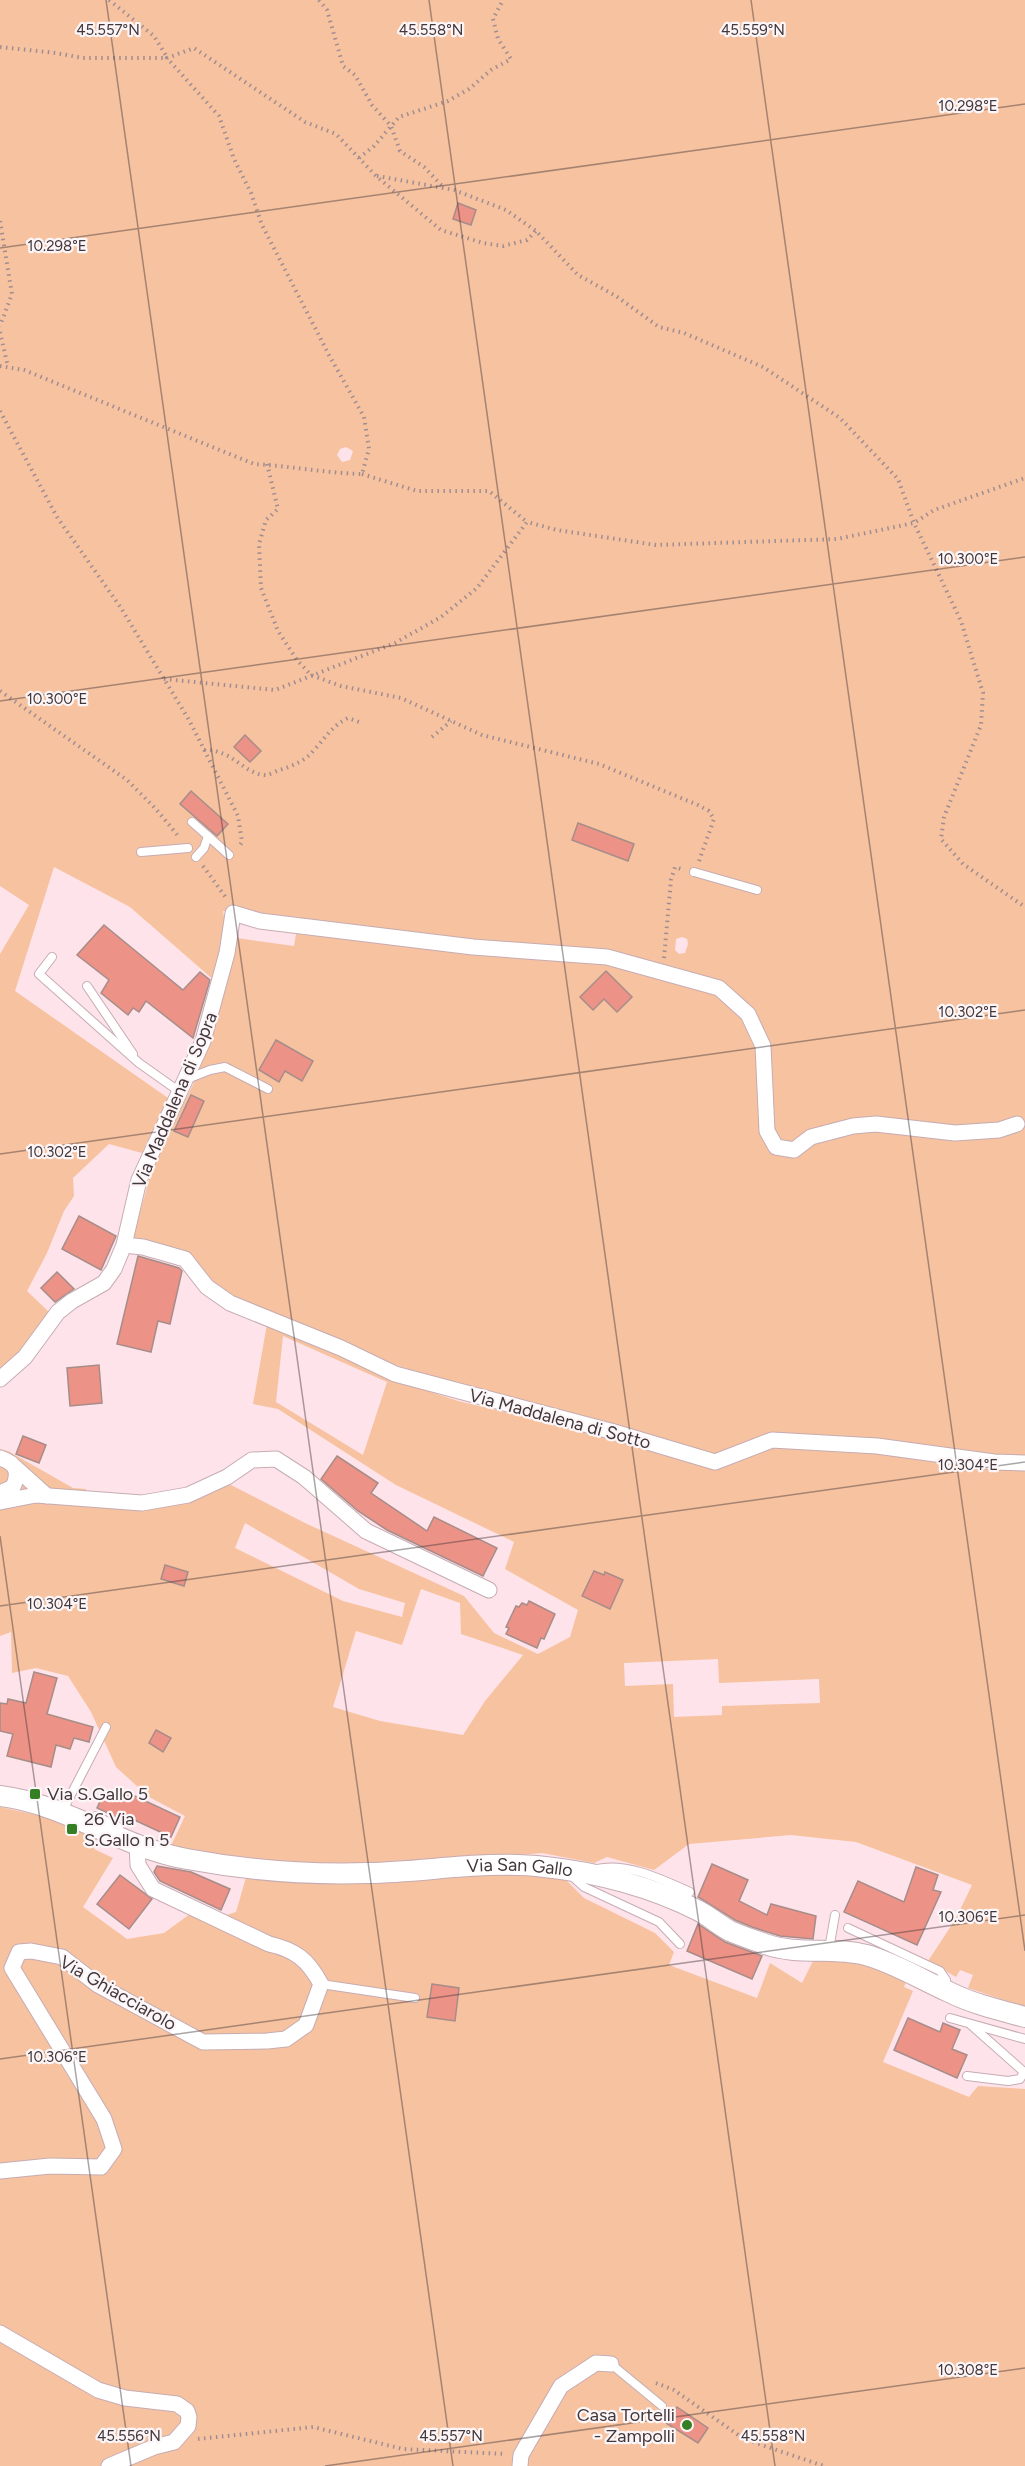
<svg xmlns="http://www.w3.org/2000/svg" width="1025" height="2466" font-family="Figtree,sans-serif">
<style>
.green{fill:#f7c29f;fill-rule:evenodd}
.building{fill:#ed9287;stroke:#a68d89;stroke-width:1.5}
.lines{fill:none;stroke-linecap:round;stroke-linejoin:round}
.service-casing{stroke:#c6acb3;stroke-width:10}
.minor-casing{stroke:#c6acb3;stroke-width:17}
.tertiary-casing{stroke:#c6acb3;stroke-width:22}
.path{stroke:#a08d92;stroke-width:4;stroke-dasharray:1.5 4.5;stroke-linecap:butt}
.service{stroke:#fff;stroke-width:8}
.minor{stroke:#fff;stroke-width:15}
.tertiary{stroke:#fff;stroke-width:20}
.ticks{fill:none;stroke:#42373a;stroke-width:1.5;stroke-opacity:0.45}
.poi-dot{fill:#347e24;stroke:#fcf6f8;stroke-width:2}
.labels{text-anchor:middle;stroke-width:4.5;stroke-linejoin:round;paint-order:stroke}
.street-label{font-size:18px;fill:#42373a;stroke:#fcf6f8}
.poi-label{font-size:18px;fill:#42373a;stroke:#fcf6f8;text-anchor:start}
.ticks-label{font-size:15px;text-anchor:middle;fill:#42373a;stroke:#fcf6f8;stroke-width:4.5;stroke-linejoin:round;paint-order:stroke}
</style>
<rect width="100%" height="100%" fill="#fee3ea"/>
<g class="green">
<path d="M0,0h1025v2007l-57,-19 5,-13 -13,-5 -4,7 -28,-16 27,-41 17,-35 -116,-43 -65,-7 -102,9 -35,26 -47,-13 -13,6 -52,-10 -208,18 -165,-21 16,-34 -36,-19 -33,-30 -25,-55 -23,-36 -32,-8 -24,5 -1,-41 -11,4v-187l8,2 65,37 13,1 -2,14h95l35,-11 15,-8 76,39 159,73 30,37 44,21 32,-17 8,-27 -73,-41 9,-27 -118,-57 -118,-76 -25,-5 14,-80 130,57 61,20 254,60 -252,-73 -64,-23 -172,-73 -42,-42 -49,-12 22,-80 37,-71 20,-50 25,-99 57,8 5,-29 -76,-6 3,20 -10,51 -86,-75 -76,-40 -39,124 153,107 -26,55 -33,-9 -36,34 1,18 -10,15 -17,42 -20,38 24,23 -28,40 -23,18v-418l29,-49 -29,-19zM346,447l7,4 -3,9 -8,2 -5,-7 3,-6zM682,937l5,2 1,5 -3,9 -6,1 -4,-4 1,-11zM283,1336l104,46 -24,73 -87,-53zM245,1523l114,66 46,14 -3,14 -59,-16 -108,-53zM421,1589l39,14 1,31 62,21 -38,46 -22,34 -83,-14 -47,-14 23,-76 46,14zM718,1659l1,24 100,-4 1,24 -98,3v9l-48,2 -1,-33 -48,2 -1,-23z"/>
<path d="M0,1807l73,16 24,15 -3,11 19,9 -30,49 44,32 37,-6 26,-19 27,4 19,-6 11,-38 175,-2 139,3 23,23 71,35 19,19 -5,13 88,33 13,-35 32,20 12,-24 46,3 47,17 -3,8 9,4 -30,71 86,35 9,-11 47,3v377h-1025z"/>
</g>
<g class="building">
<path d="M458,203l18,7 -5,15 -18,-6z"/>
<path d="M245,735l16,16 -11,11 -16,-15z"/>
<path d="M191,791l37,33 -11,12 -37,-32z"/>
<path d="M578,823l56,21 -6,17 -56,-21z"/>
<path d="M104,925l79,65 17,-18 10,8 -17,58 -47,-37 -7,11 -6,-4 -5,7 -27,-22 8,-13 -32,-25z"/>
<path d="M606,971l26,26 -15,15 -13,-13 -11,11 -13,-13z"/>
<path d="M276,1040l37,21 -11,20 -17,-10 -6,11 -20,-12z"/>
<path d="M191,1095l13,6 -16,36 -14,-6z"/>
<path d="M79,1216l37,20 -15,34 -39,-21z"/>
<path d="M138,1256l41,12 3,3 -12,53 -12,-3 -7,31 -34,-8z"/>
<path d="M57,1272l17,17 -19,13 -14,-14z"/>
<path d="M99,1365l3,38 -32,3 -3,-38z"/>
<path d="M23,1436l23,9 -7,18 -23,-9z"/>
<path d="M337,1456l41,27 -7,10 56,38 7,-14 63,31 -14,28 -96,-46 -29,-19 -37,-32z"/>
<path d="M165,1565l23,7 -4,14 -23,-7z"/>
<path d="M594,1571l10,4 1,-3 18,8 -13,29 -28,-13z"/>
<path d="M529,1601l26,13 -11,25 -3,-1 -4,10 -31,-14 3,-6 -3,-1 10,-21 3,1 3,-4 5,2z"/>
<path d="M34,1672l23,6 -10,36 46,13 -4,15 -15,-4 -4,11 -14,-4 -5,22 -44,-11 6,-22 -13,-3v-28l7,1 1,-5 18,4z"/>
<path d="M156,1730l15,8 -8,14 -14,-9z"/>
<path d="M126,1792l54,25 -9,20 -43,-20 -2,5 -29,-14 7,-15 18,8z"/>
<path d="M712,1864l36,16 -9,21 28,14 4,-11 45,12 -3,23 -33,-3 -28,-9 -17,-7 -37,-23z"/>
<path d="M157,1866l34,6 39,17 -9,21 -61,-29 -6,-9z"/>
<path d="M916,1867l22,8 -5,15 8,2 -24,53 -73,-33 14,-31 46,21z"/>
<path d="M120,1875l32,24 -23,30 -32,-25z"/>
<path d="M698,1924l27,18 37,14 -10,23 -65,-28z"/>
<path d="M432,1984l27,4 -4,33 -28,-4z"/>
<path d="M908,2018l32,14 3,-9 17,7 -8,19 15,6 -10,23 -63,-28z"/>
<path d="M677,2407l31,21 -10,15 -32,-20z"/>
</g>
<g class="lines">
<defs>
<g id="service">
<path d="M192,822l16,14 -4,12 -8,9"/>
<path d="M208,836l21,19"/>
<path d="M141,852l47,-4"/>
<path d="M694,872l63,18"/>
<path d="M52,957l-13,17 100,89 41,29"/>
<path d="M87,986l46,68"/>
<path d="M187,1079l23,-9 15,-3 43,22"/>
<path d="M62,1812l44,-85"/>
<path d="M96,1816l23,11"/>
<path d="M597,1869c30,-7 66,11 93,23"/>
<path d="M571,1875l13,12 75,35 21,22"/>
<path d="M848,1928l92,43 6,9 1,10"/>
<path d="M829,1949l6,-34"/>
<path d="M321,1984l94,14"/>
<path d="M950,2018l75,21"/>
<path d="M967,2076l41,5 12,-2 4,-7 -53,-47"/>
<path d="M611,2364l51,42"/>
</g>
<g id="minor">
<path d="M124,1245l19,2 42,12 22,28 23,16 111,45 54,26 219,58 101,30 57,-22 105,6 117,16 31,1"/>
<path d="M0,1379l25,-22 33,-45 14,-11 32,-18 10,-14 10,-24 15,-65 64,-139 24,-88 6,-40 27,8 213,26 134,10 112,31 29,26 15,32 4,85 9,16 18,3 17,-13 42,-11 23,-2 79,9 44,-3 18,-6"/>
<path d="M0,1458c16,5 20,14 13,29l-13,6"/>
<path d="M16,1468l31,28"/>
<path d="M0,1502l36,-7 106,8 46,-8 39,-18 25,-17 24,-1 28,18 62,54 123,59"/>
<path d="M0,2171l50,-5 51,1 13,-18 -10,-30 -92,-151 7,-16 12,-1 31,6 36,28 105,57 64,-1 19,-2 20,-14 15,-41c-13,-24 -25,-34 -52,-40l-116,-55 -15,-24 -1,-20"/>
<path d="M0,2333l98,57 27,8 52,6 10,7 2,6 -1,9 -14,16 -20,5 -45,19"/>
<path d="M520,2466l1,-11 40,-69 35,-23 15,1"/>
</g>
<g id="tertiary">
<path id="s1" d="M0,1796c66,8 122,52 187,63 59,11 121,16 181,14 59,-1 118,-13 177,-6 50,5 108,20 154,44 11,6 20,14 31,20 11,5 24,9 35,13 33,12 67,2 101,11 29,8 56,25 83,37 24,12 50,18 76,25"/>
</g>
</defs>
<use href="#service" class="service-casing"/>
<use href="#minor" class="minor-casing"/>
<use href="#tertiary" class="tertiary-casing"/>
<g class="path">
<path d="M109,0l45,36 13,21"/>
<path d="M319,0l8,10 16,56 12,9 17,30 19,21 9,25 24,16 20,21"/>
<path d="M0,47l56,6 27,5h84"/>
<path d="M359,158l15,-12 25,-29 49,-16 21,-12 22,-19 20,-11 -13,-20 -5,-20 10,-19"/>
<path d="M377,176l77,14 52,20 30,21 42,44 38,21 43,31 25,6 79,34 77,51 58,61 16,44 47,98 22,72 -2,32 -37,92 -3,22 22,25 62,43"/>
<path d="M0,221l12,73 -12,32"/>
<path d="M0,332l8,35"/>
<path d="M0,366l24,4 230,94c36,2 71,9 108,10l7,-25 -5,-32 -35,-62 -67,-130 -11,-32 -17,-34 -15,-43 -52,-58 27,-10 111,74 31,12 40,42 65,54 42,13 20,3 24,-6 9,-9"/>
<path d="M0,411l57,106 64,91 68,112 49,96 4,26 -4,6"/>
<path d="M267,464l11,45 -12,11 -7,24 2,44 17,43 19,29 14,15 30,11 60,12 81,37 117,29 99,41 11,6 5,8 -15,42"/>
<path d="M362,474l55,17h72l38,31"/>
<path d="M164,679l111,11 120,-47 46,-26 36,-29 50,-66 30,8 99,15 181,-6 77,-16 20,-13 91,-32"/>
<path d="M0,691l127,89 29,29 23,28"/>
<path d="M432,737l19,-16"/>
<path d="M204,750c29,-1 41,26 63,25 4,-1 9,-4 13,-5 14,-5 25,-9 35,-21 11,-12 18,-24 33,-31l14,5"/>
<path d="M203,866l24,33"/>
<path d="M664,958l7,-78 4,-13 9,3"/>
<path d="M656,2383l18,7 70,49 80,27"/>
<path d="M198,2439l115,-12 90,22 102,5"/>
</g>
<use href="#service" class="service"/>
<use href="#minor" class="minor"/>
<use href="#tertiary" class="tertiary"/>
</g>
<path class="ticks" d="M106,0l347,2466M429,0l346,2466M751,0l274,1951M0,248l1025,-144M0,701l1025,-144M0,1154l1025,-144M0,1536l131,930M0,1606l1025,-144M0,2059l1025,-144M325,2466l700,-98"/>
<g class="poi-dot">
<rect x="29" y="1788" width="12" height="12" rx="3"/>
<rect x="66" y="1823" width="12" height="12" rx="3"/>
<circle cx="687" cy="2425" r="6"/>
</g>
<g class="labels">
<g class="street-label">
<text transform="translate(175 1100) rotate(-67)" y="6">Via Maddalena di Sopra</text>
<text transform="translate(560 1419) rotate(15)" y="6">Via Maddalena di Sotto</text>
<text dy="6" stroke="none"><textPath href="#s1" startOffset="532">Via San Gallo</textPath></text>
<text transform="translate(118 1993) rotate(30)" y="6">Via Ghiacciarolo</text>
</g>
<g class="poi-label">
<text x="47" y="1800">Via S.Gallo 5</text>
<text x="84" y="1825">26 Via<tspan x="84" dy="21">S.Gallo n 5</tspan></text>
<text x="675" y="2421" text-anchor="end">Casa Tortelli<tspan x="675" dy="21">- Zampolli</tspan></text>
</g>
</g>
<g class="ticks-label">
<text x="108" y="35">45.557°N</text>
<text x="431" y="35">45.558°N</text>
<text x="753" y="35">45.559°N</text>
<text x="968" y="111">10.298°E</text>
<text x="57" y="251">10.298°E</text>
<text x="968" y="564">10.300°E</text>
<text x="57" y="704">10.300°E</text>
<text x="968" y="1017">10.302°E</text>
<text x="57" y="1157">10.302°E</text>
<text x="968" y="1470">10.304°E</text>
<text x="57" y="1609">10.304°E</text>
<text x="968" y="1922">10.306°E</text>
<text x="57" y="2062">10.306°E</text>
<text x="968" y="2375">10.308°E</text>
<text x="129" y="2441">45.556°N</text>
<text x="451" y="2441">45.557°N</text>
<text x="773" y="2441">45.558°N</text>
</g>
</svg>
